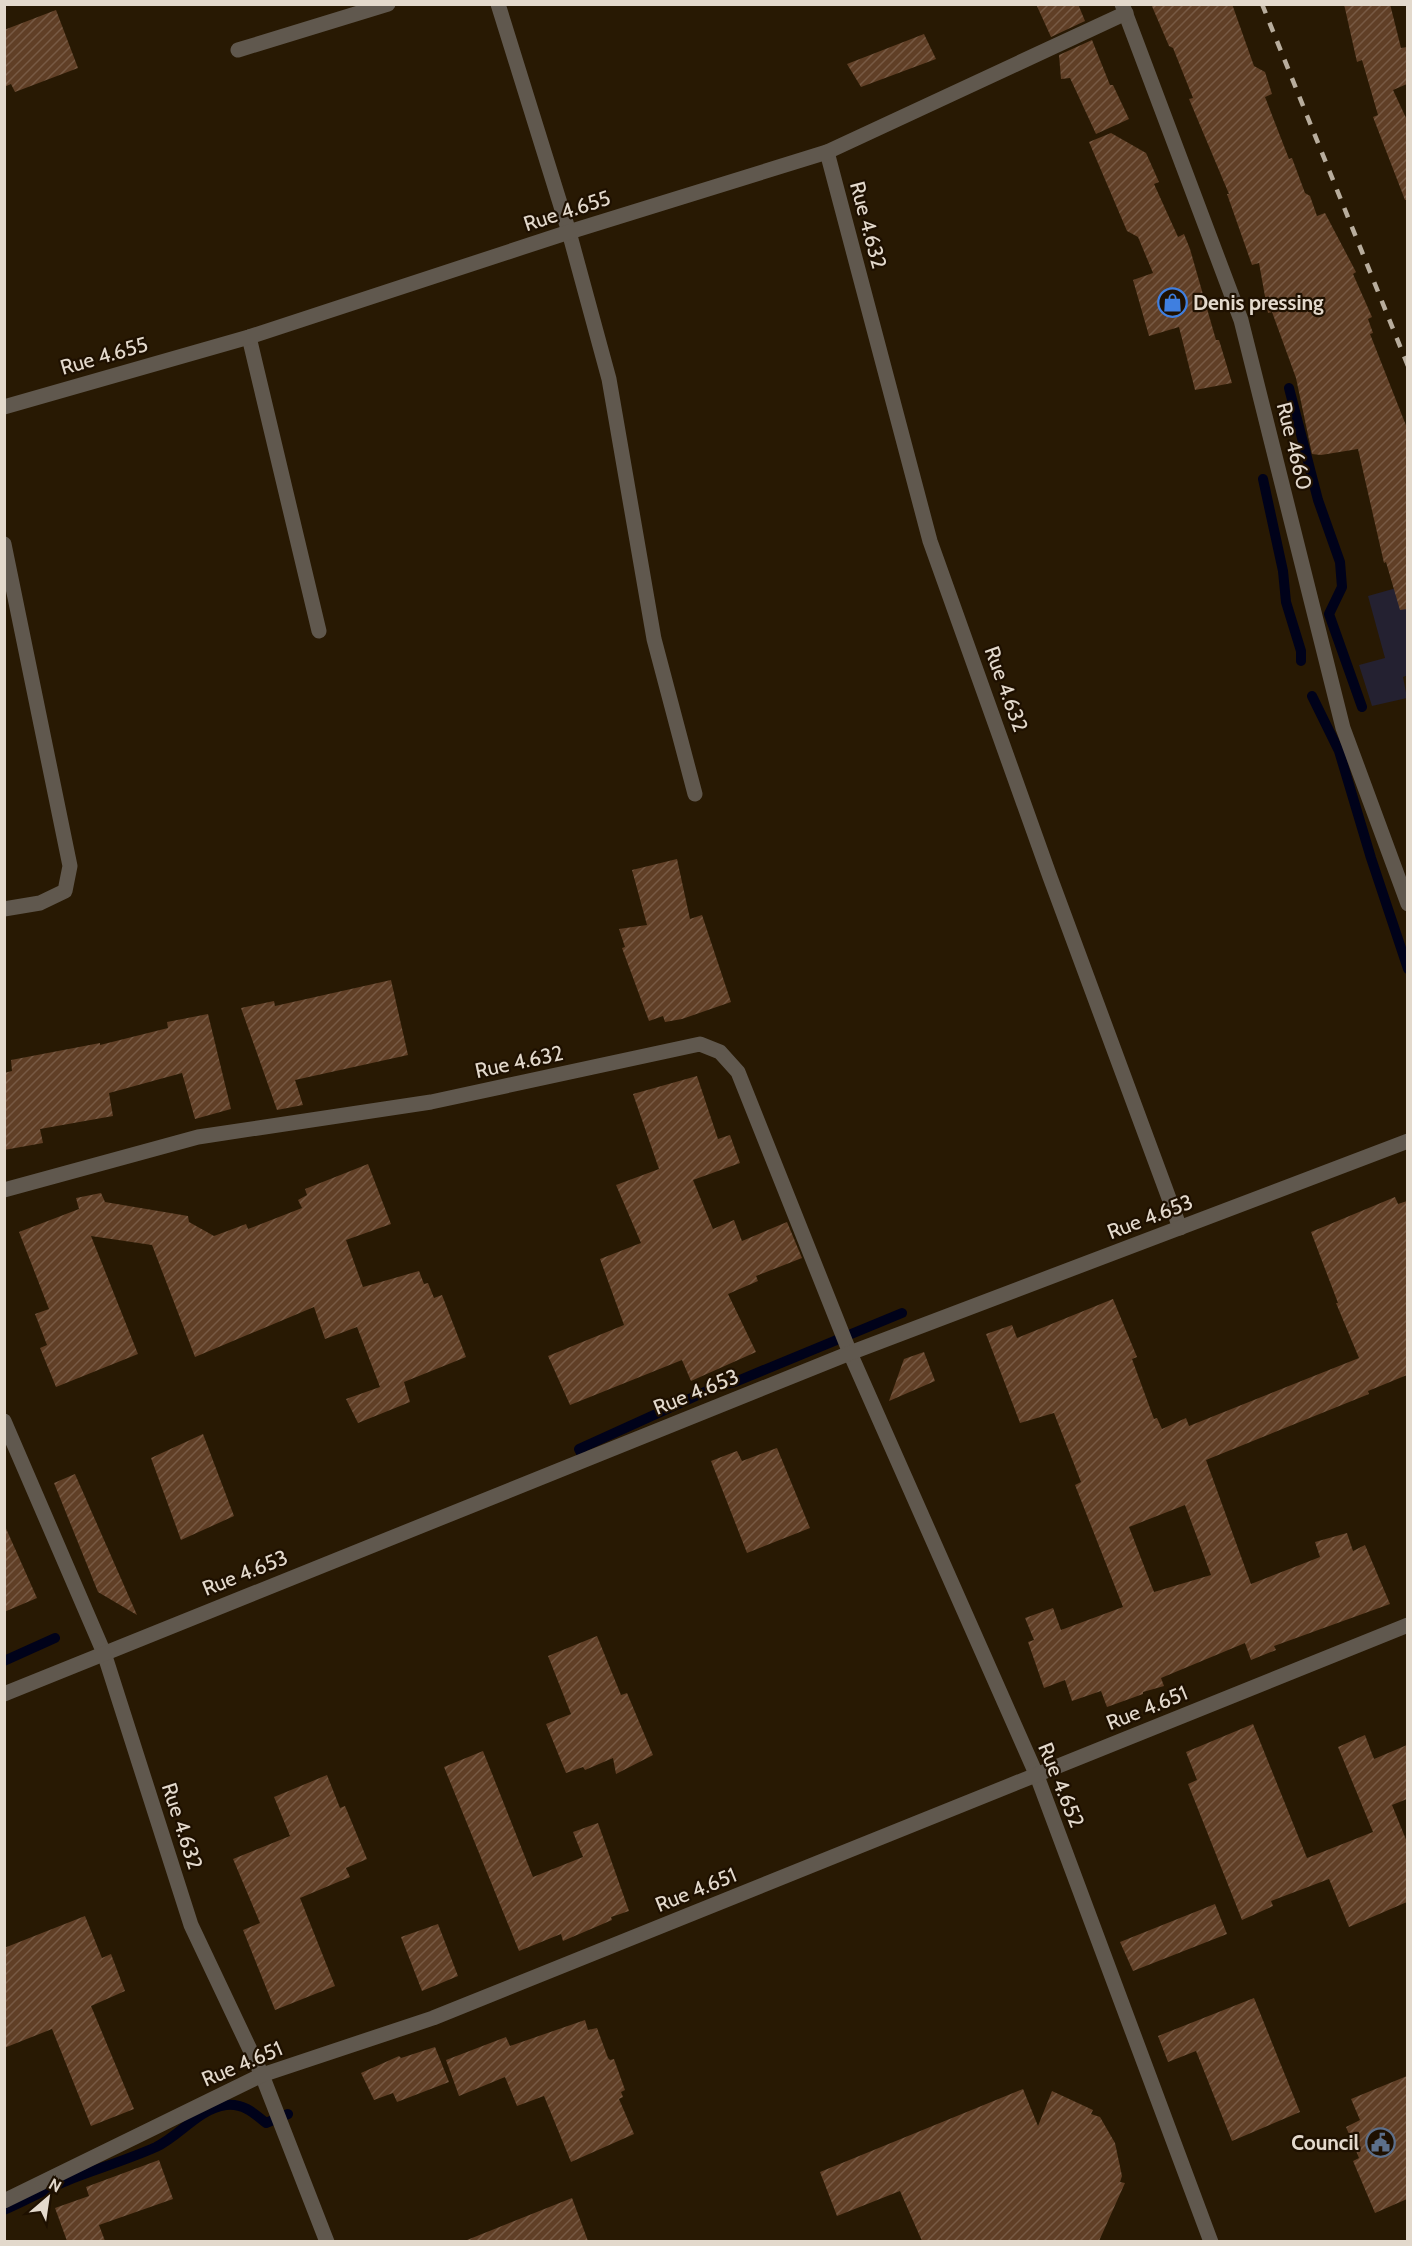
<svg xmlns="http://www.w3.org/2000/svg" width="1412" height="2246" font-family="Cabin,sans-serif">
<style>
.education{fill:#242131}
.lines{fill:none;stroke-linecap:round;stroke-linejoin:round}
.stream{stroke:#00021a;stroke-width:10}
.building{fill:url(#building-hatch);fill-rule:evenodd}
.street{stroke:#60584e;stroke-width:15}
.rail{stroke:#b8ad9d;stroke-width:4.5;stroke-dasharray:10 10;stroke-linecap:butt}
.labels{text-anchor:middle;stroke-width:4.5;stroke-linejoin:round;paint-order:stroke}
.street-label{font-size:21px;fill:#e3d9cc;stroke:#1e1000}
.poi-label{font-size:21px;font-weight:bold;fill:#e3d9cc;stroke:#1e1000;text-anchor:start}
</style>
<defs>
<pattern id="building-hatch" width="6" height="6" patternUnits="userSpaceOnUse" patternTransform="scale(1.5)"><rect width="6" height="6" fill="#603f26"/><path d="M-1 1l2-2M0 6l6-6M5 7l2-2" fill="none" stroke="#775a44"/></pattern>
</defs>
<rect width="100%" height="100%" fill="#281903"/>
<path class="education" d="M1407,585l1,90 -5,2 4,21 -35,8 -13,-41 26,-7 -17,-62z"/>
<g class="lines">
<g class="stream">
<path d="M1289,388l29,112 22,62 2,25 -13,27 33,93"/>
<path d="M1263,479l20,92 3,31 15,49v10"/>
<path d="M1312,696l27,55 32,107 37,111"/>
<path d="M584,1458l-5,-9 141,-64 15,-3 167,-69"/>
<path d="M4,1661l51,-23"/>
<path d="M4,2210c21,-9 42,-21 62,-29 30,-12 61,-21 90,-34 25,-12 42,-38 70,-42 17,-2 28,8 40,18l22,-9"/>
</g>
</g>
<g class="building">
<path d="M1036,4h42l7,17 -34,16z"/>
<path d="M1151,4h81l22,62 11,6 7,22 -7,3 24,62 3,-1 13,35 5,3 7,20 8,-3 31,59 -3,2 19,43 -4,2 5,14 -3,1 37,94v181l-7,1 -14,-48 -2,1 -26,-114 -37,6 -9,-1 -16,-76 -24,-66 -4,1 -9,-50 -7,2 -25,-71h2l-40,-95 4,-1 -20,-50 -4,-2z"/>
<path d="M1344,4h46l11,44 6,-1v37l-14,6 14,30v80h-2l-32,-83 5,-2 -16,-55 -5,2z"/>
<path d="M56,10l22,58 -63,24 -4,-8 -7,3v-57z"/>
<path d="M924,34l12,25 -75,28 -14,-23z"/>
<path d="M1092,40l18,45h3l16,34 -33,15 -26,-56 -9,1 -2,-24z"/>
<path d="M1111,133l35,20 13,29 -5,2 24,53 6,-3 6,15 26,91h3l13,43 -37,7 -16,-63 -30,9 -16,-56 20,-7 -15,-36 -11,-6 -38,-89z"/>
<path d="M677,859l13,60 12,-4 29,87 -49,17 -17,3 -2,-6 -14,5 -27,-73 3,-1 -6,-18 28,-4 -15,-55z"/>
<path d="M391,980l17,75 -113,25 8,25 -26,5 -36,-102 33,-7 1,5z"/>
<path d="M208,1014l23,95 -36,10 -13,-46 -73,20 4,23 -73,13 3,14 -39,7v-77l8,-2 -1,-11 89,-17v2l68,-17 -1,-6z"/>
<path d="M697,1076l21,63 12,-4 10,28 -47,17 20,49 21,-9 8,21 45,-19 15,36 -46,18 2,5 -30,13 28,58 -65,29 -9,-21 -112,45 -22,-49 76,-31 -24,-66 41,-16 -25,-58 43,-16 -26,-75z"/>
<path d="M368,1164l23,60 -45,16 17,47 56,-16 5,13 4,-1 6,15 8,-3 24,62 -62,25 6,20 -52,21 -12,-24 34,-12 -23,-60 -32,12 -11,-32 -119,50 -43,-112 -61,-9 47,118 -82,33 -16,-39 7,-3 -12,-31 14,-5 -30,-77 60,-23 -3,-11 25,-5 4,9 83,14 1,6 25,14 32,-12 2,5 54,-21 -4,-8 9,-5 -2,-6z"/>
<path d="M1395,1197l3,7 9,-3v174l-39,16 1,3 -163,66 45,124 69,-27 -5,-15 32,-9 6,18 12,-6 25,59 -116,42 2,4 -25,10 -6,-17 -84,35 3,8 -21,6v2l-36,13 -6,-16 -29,10 -7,-21 -21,8 -16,-46 6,-2 -9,-22 28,-10 8,22 62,-23 -48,-122 6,-3 -27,-69 -34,10 -34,-89 26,-9 5,13 96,-39 24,58 -5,2 22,60 3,-1 5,11 24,-11 3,8 170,-68 -23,-55h2l-27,-71zM1185,1505l26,70 -57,17 -25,-65z"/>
<path d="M924,1352l11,29 -46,20 15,-42z"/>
<path d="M203,1434l31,82 -53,24 -30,-82z"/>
<path d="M777,1448l33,80 -63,25 -36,-92 26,-10 5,10z"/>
<path d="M75,1474l62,141 -39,-23 -44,-109z"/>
<path d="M4,1524l33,74 -33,14z"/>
<path d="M597,1636l24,59 6,-2 26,62 -37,19 -3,-16 -28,12 -2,-3 -17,6 -20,-49 25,-10 -23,-58z"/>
<path d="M1253,1724l54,134 66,-26 -35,-85 27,-12 9,24 33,-14v54l-15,6 15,37v60l-58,25 -20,-48 -58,22 2,5 -31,14 -54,-136 9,-4 -11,-28z"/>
<path d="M483,1751l50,126 50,-20 -10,-25 25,-9 31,88 -18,6 1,3 -49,21 -2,-7 -42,17 -75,-184z"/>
<path d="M327,1775l13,33 5,-2 22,53 -21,9 4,9 -50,21 35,88 -60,24 -32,-80 17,-7 -27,-64 57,-23 -16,-39z"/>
<path d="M1215,1904l12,30 -94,37 -13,-29z"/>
<path d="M85,1916l17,42 9,-4 14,37 -34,15 43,103 -43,17 -39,-97 -48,19v-100z"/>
<path d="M438,1924l20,52 -36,15 -21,-54z"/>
<path d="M1254,1998l46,114 -68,29 -36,-90 -28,11 -10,-26z"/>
<path d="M585,2020l3,10 9,-2 11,30 2,2 4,-1 11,31 -4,2 2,5 -4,2 15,35 -63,28 -27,-66 -27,10 -12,-29 -46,19 -13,-36 60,-23 4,9z"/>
<path d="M435,2047l14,35 -52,20 -4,-9 -19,7 -13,-27 38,-17 2,2z"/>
<path d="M1407,2076v123l-32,14 -22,-52 6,-3 -13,-31 14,-7 -9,-21z"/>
<path d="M1023,2089l15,37 14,-35 41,19 -2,4 9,3 15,26 7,33 -2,6 5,1 -26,58h-177l-22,-50 -63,25 -17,-44z"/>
<path d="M159,2160l14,39 -74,26 6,16h-38l-12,-33 34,-12 -3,-9z"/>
<path d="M572,2198l16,43h-121v-1z"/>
</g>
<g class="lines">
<g class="street">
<path d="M498,4l71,228 40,147 45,260 41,155"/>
<path d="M1122,4l119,316 102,408 65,176"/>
<path d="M238,50l150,-46"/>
<path d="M827,152l103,389 120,336 130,351"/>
<path d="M249,337l70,294"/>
<path d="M4,407l245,-70 320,-105 258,-80 299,-139"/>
<path d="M4,544l66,322 -5,25 -25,12 -36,6"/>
<path d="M4,1190l194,-53 233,-35 269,-58 20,8 18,20 112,281 187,423 174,466"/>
<path d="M4,1421l100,232 87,272 71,150 65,167"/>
<path d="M4,1694l846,-341 558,-212"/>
<path d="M4,2201l258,-126 171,-57 975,-393"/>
</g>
<path class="rail" d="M1262,4l146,362"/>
</g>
<defs>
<symbol id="shop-ring" viewBox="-11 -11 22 22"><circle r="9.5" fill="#1e1000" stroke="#3f7fe0" stroke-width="1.5"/><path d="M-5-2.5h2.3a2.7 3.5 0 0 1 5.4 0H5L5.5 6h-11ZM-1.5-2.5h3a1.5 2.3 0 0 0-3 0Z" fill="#3f7fe0"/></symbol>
<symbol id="civic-ring" viewBox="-11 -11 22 22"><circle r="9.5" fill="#1e1000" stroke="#5c6f8a" stroke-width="1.5"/><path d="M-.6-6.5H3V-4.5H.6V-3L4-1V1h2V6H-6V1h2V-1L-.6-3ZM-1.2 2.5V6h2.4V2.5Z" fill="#5c6f8a"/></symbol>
</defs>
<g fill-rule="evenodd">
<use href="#shop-ring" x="1156" y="286" width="33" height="33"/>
<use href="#civic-ring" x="1364" y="2126" width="33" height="33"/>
</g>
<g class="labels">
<g class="street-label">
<text transform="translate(567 211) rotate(-18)" y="7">Rue 4.655</text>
<text transform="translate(868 225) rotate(75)" y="7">Rue 4.632</text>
<text transform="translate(104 356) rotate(-16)" y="7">Rue 4.655</text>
<text transform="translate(1294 446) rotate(76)" y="7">Rue 4660</text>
<text transform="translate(1006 689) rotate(70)" y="7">Rue 4.632</text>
<text transform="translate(519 1062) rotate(-12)" y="7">Rue 4.632</text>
<text transform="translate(1150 1217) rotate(-21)" y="7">Rue 4.653</text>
<text transform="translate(696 1392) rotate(-22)" y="7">Rue 4.653</text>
<text transform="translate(245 1573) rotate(-22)" y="7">Rue 4.653</text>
<text transform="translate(1147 1708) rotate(-22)" y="7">Rue 4.651</text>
<text transform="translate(1061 1785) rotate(68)" y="7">Rue 4.652</text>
<text transform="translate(182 1826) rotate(72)" y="7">Rue 4.632</text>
<text transform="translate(696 1890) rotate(-22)" y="7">Rue 4.651</text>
<text transform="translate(242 2064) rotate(-23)" y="7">Rue 4.651</text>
</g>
<g class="poi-label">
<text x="1193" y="310">Denis pressing</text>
<text x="1359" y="2150" text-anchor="end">Council</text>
</g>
</g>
<rect width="1412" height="2246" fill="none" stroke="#e3d9cc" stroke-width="12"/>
<g transform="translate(48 2198) rotate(29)" stroke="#1e1000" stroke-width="4.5" paint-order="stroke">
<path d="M0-4.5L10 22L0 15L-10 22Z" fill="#e3d9cc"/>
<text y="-9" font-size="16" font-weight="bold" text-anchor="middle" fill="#e3d9cc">N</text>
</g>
</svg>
